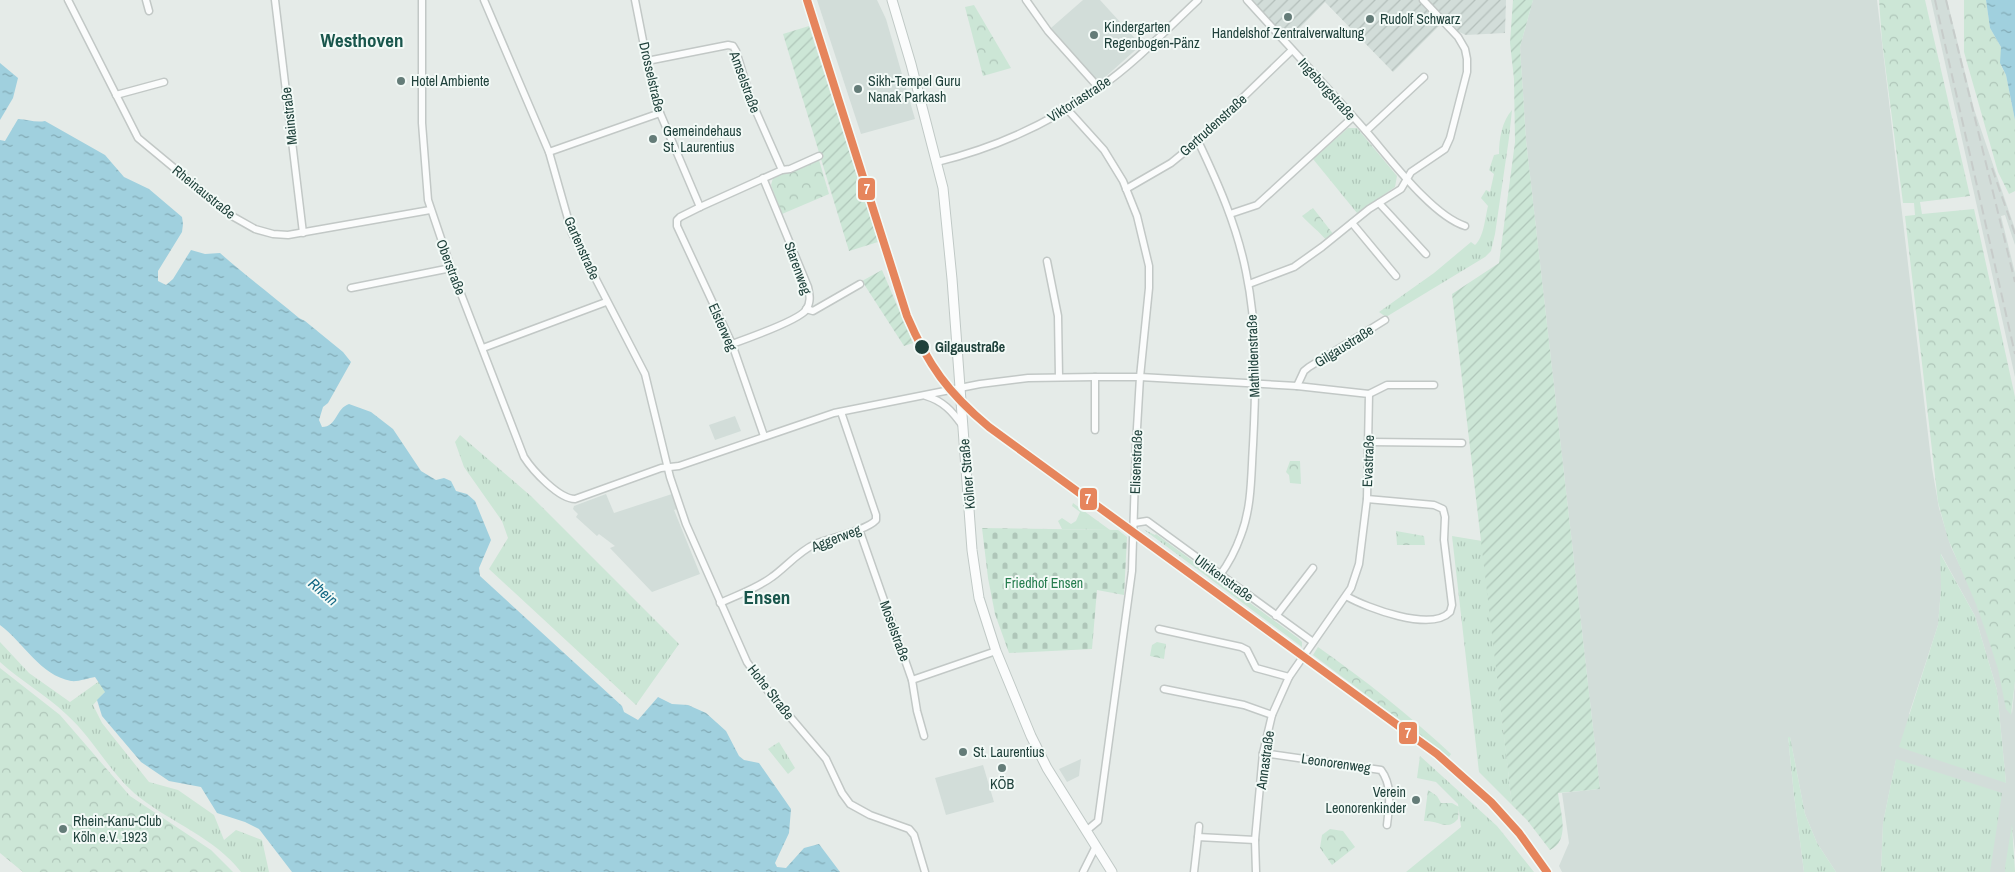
<svg xmlns="http://www.w3.org/2000/svg" width="2015" height="872" font-family="'Archivo Narrow',sans-serif">
<style>
.built{fill:#d2ddd9;fill-rule:evenodd}
.industrial{fill:url(#industrial-furrows)}
.grass{fill:url(#grass-tufts)}
.forest{fill:url(#forest-crowns)}
.cemetery{fill:url(#cemetery-stones)}
.garden{fill:url(#garden-furrows)}
.water{fill:url(#water-ripples)}
.lines{fill:none;stroke-linecap:round;stroke-linejoin:round}
.street-casing{stroke:#c2c8c6;stroke-width:9}
.secondary-casing{stroke:#c0c9c6;stroke-width:11}
.street{stroke:#fbfcfc;stroke-width:6}
.secondary{stroke:#fbfcfc;stroke-width:9}
.rail{stroke:#c7ccca;stroke-width:2;stroke-dasharray:10 5;stroke-linecap:butt}
.tram-1-casing{stroke:#f3faf7;stroke-width:11}
.tram-1{stroke:#e6855c;stroke-width:8}
.poi-dot{fill:#647c78;stroke:#f3faf7;stroke-width:2}
.stop-dot{fill:#1f413b;stroke:#f3faf7;stroke-width:2}
.labels{text-anchor:middle;stroke-width:4;stroke-linejoin:round;paint-order:stroke}
.poi-label{font-size:14px;fill:#1f413b;stroke:#f3faf7;text-anchor:start}
.street-label{font-size:14px;fill:#1f413b;stroke:#f3faf7}
.stop-label{font-size:14px;font-weight:bold;fill:#1f413b;stroke:#f3faf7;text-anchor:start}
.park-label{font-size:14px;fill:#257d4e;stroke:#f3faf7}
.water-label{font-size:15px;font-style:italic;fill:#126784;stroke:#f3faf7}
.district-label{font-size:19px;font-weight:bold;fill:#19564c;stroke:#f3faf7}
.line-badge{stroke:#f3faf7;stroke-width:2}
.badge-label{font-size:14px;text-anchor:middle;font-weight:bold;fill:#fff}
</style>
<defs>
<pattern id="industrial-furrows" width="10" height="10" patternUnits="userSpaceOnUse" patternTransform="scale(1.25)"><rect width="10" height="10" fill="#d2ddd9"/><path d="M-1 1l2-2M0 10L10 0M9 11l2-2" fill="none" stroke="#b4bfbb"/></pattern>
<pattern id="grass-tufts" width="24" height="20" patternUnits="userSpaceOnUse" patternTransform="scale(1.25)"><rect width="24" height="20" fill="#cce6d6"/><path d="M3 7l-1-3M5 7V3M7 7l1-3M15 17l-1-3M17 17v-4M19 17l1-3" fill="none" stroke="#afc6b9"/></pattern>
<pattern id="forest-crowns" width="20" height="18" patternUnits="userSpaceOnUse" patternTransform="scale(1.25)"><rect width="20" height="18" fill="#cce6d6"/><path d="M2 6a3 3 0 1 1 6 0M12 15a3 3 0 1 1 6 0" fill="none" stroke="#afc6b9"/></pattern>
<pattern id="cemetery-stones" width="16" height="16" patternUnits="userSpaceOnUse" patternTransform="scale(1.25)"><rect width="16" height="16" fill="#cce6d6"/><path d="M2 7V4a2 2 0 0 1 4 0v3zM10 15v-3a2 2 0 0 1 4 0v3z" fill="#afc6b9"/></pattern>
<pattern id="garden-furrows" width="10" height="10" patternUnits="userSpaceOnUse" patternTransform="scale(1.25)"><rect width="10" height="10" fill="#cce6d6"/><path d="M-1 1l2-2M0 10L10 0M9 11l2-2" fill="none" stroke="#afc6b9"/></pattern>
<pattern id="water-ripples" width="26" height="14" patternUnits="userSpaceOnUse" patternTransform="scale(1.25)"><rect width="26" height="14" fill="#a0d0de"/><path d="M2 4q2-2 4 0t4 0M15 11q2-2 4 0t4 0" fill="none" stroke="#82aab5"/></pattern>
</defs>
<rect width="100%" height="100%" fill="#e5ebe8"/>
<g class="built">
<path d="M817,0h60l9,19 29,100 -54,15z"/>
<path d="M1083,0h17l41,45 -38,34 -8,-1 -44,-50z"/>
<path d="M1533,0h344l55,468 7,40 12,39 40,84 21,83 3,-33v171l-3,-25 -7,45h-15v-10l-94,-102 -13,63 -2,49h-45l-19,-29 -12,-29 -15,-77 -2,1 6,57 10,77h-242l-3,-6 10,-23 -7,-50 38,-4 -74,-649 -6,-93zM1941,554l34,62 22,74 9,93 -97,-69 29,-89 3,-36z"/>
<path d="M1931,0h16l27,109 41,120v16l-10,-30 -4,1 14,57v104z"/>
<path d="M735,416l6,15 -26,9 -6,-15z"/>
<path d="M606,494l8,19 58,-19 5,15 -3,1 26,64 -48,18 -42,-44 5,-2 -16,-12 -2,2 -21,-19 2,-3 -5,-5 1,-3z"/>
<path d="M1081,759l-2,17 -12,6 -8,-13z"/>
<path d="M983,765l11,37 -48,13 -11,-37z"/>
</g>
<path class="industrial" d="M1252,0h254l-1,33 -39,2 -25,-11 -48,48 -68,-70 -37,38z"/>
<g class="grass">
<path d="M1512,110l-3,28 -14,96 -4,17 -6,6 -99,60 -7,-5 55,-39 37,-31 4,3c9,-8 10,-27 13,-39l-7,-8 5,-8 4,2 4,-18 -5,-4 5,-15 5,-1c0,-15 3,-33 13,-44z"/>
<path d="M1348,128h9l40,48 -2,11 -38,26 -44,-54z"/>
<path d="M460,435l72,62 147,147 -43,61 -147,-136 19,-31 -6,-17 -38,-54 -9,-25z"/>
<path d="M1073,503l37,27 -48,-1 -4,-8 4,-3 9,6 5,-3 4,-9 -8,-6z"/>
<path d="M1143,529l12,6 1,-1 142,104 4,4v5z"/>
<path d="M1452,536l30,5 30,264 -33,-33z"/>
<path d="M1940,553l35,63 22,74 9,93 -107,-36 39,-122 3,-36z"/>
<path d="M0,642l29,31 41,29 28,-20 25,-14 -18,24 -12,13 9,18 47,59 29,8 36,25 10,25 12,-10 26,10 7,32h-28c-26,-34 -69,-49 -102,-75 -29,-23 -45,-58 -73,-83 -20,-19 -45,-33 -66,-52z"/>
<path d="M1788,737h2l15,77 12,29 19,29h-32l-10,-77z"/>
<path d="M779,742l16,26 -7,6 -20,-25z"/>
<path d="M1420,756l77,70 37,46h-128l55,-45 -3,-23 -22,-22 -19,-4z"/>
<path d="M1896,759l106,34 -12,79h-109l2,-49z"/>
<path d="M2012,824l3,48h-10v-5z"/>
</g>
<g class="forest">
<path d="M1879,0h46l45,196 -50,6 2,12 52,-5 41,188v284l-4,34 -5,-6 -8,-40 -11,-34 -11,-31 -28,-65 -10,-37 -33,-286 10,-1 -1,-12h-11l-21,-162z"/>
<path d="M1964,0h22l4,28 11,19v19l5,9 9,45v71l-6,3 -11,-22 -34,-120z"/>
<path d="M974,5l37,63 -28,8 -18,-69z"/>
<path d="M816,159l3,1 10,34 -47,20 -11,-29 2,-7z"/>
<path d="M1313,208l21,27 -7,6c-8,-10 -17,-16 -25,-25z"/>
<path d="M1290,461h10l1,23 -11,-1 -1,-8 -3,-3z"/>
<path d="M1396,531l28,5 1,9h-28z"/>
<path d="M1157,642l9,2 -2,15 -14,-3 2,-11z"/>
<path d="M1318,647c47,33 91,68 133,107l-2,3 -136,-102z"/>
<path d="M0,668l60,47 70,81 81,54 22,22h-210l-23,-19z"/>
<path d="M1428,790l9,6 4,7h11l7,4 -1,12c-12,13 -18,1 -34,2z"/>
<path d="M1330,829l13,2 12,16 -23,18 -12,-17 2,-13z"/>
</g>
<path class="cemetery" d="M982,528l136,2 9,7 -3,58 -27,-5 -5,59 -83,4 -14,-39 -7,-36z"/>
<g class="garden">
<path d="M1513,0h20l-13,47 6,93 74,649 -42,4c2,18 13,47 -8,57l-23,-30 -15,-15 -60,-511 47,-31 16,-121 -1,-63 -4,-36z"/>
<path d="M809,26l69,216 -29,9 -66,-217z"/>
<path d="M882,270l31,73 -9,3 -42,-65z"/>
</g>
<g class="water">
<path d="M1986,0h29v120l-9,-45 -6,-12 1,-16 -11,-19z"/>
<path d="M0,63l18,15 -5,20 -13,22z"/>
<path d="M18,119c9,0 17,4 27,2l60,34 19,22 25,12 33,28 1,7 -1,8 -24,39v10l8,4 7,-6 18,-29 14,4 15,-1c26,23 53,43 79,65l6,3 38,31 8,10 -23,41 -5,4 -4,13 3,7c15,0 14,-19 27,-23l22,8 22,17 28,42 15,9 8,-2 7,3 5,10 11,3 8,7 16,39 -12,28 1,8 142,130 2,6 14,8 20,-23 14,7 16,1 18,8 20,18 13,25 5,4 15,3 32,46 -2,24 -14,30 2,4 9,1 18,-20 15,-4 21,28h-548l-33,-43 -14,-7 -28,-9 -16,-26 -32,-6 -28,-19 -39,-46 -5,-16 8,-8 -10,-15c-7,1 -17,5 -24,4 -31,-6 -47,-38 -71,-56v-485l5,1z"/>
</g>
<g class="lines">
<defs>
<g id="street">
<path d="M68,0l70,138 94,78 23,13 18,5 15,1 142,-25"/>
<path d="M146,0l3,11"/>
<path d="M275,0l28,233"/>
<path d="M422,0v123l6,77 23,68 73,189c9,14 35,42 51,42l86,-31 18,-2 155,-53 146,-29 48,-6 67,-1h45l157,9 7,-15 5,-4 76,-47"/>
<path d="M484,0l65,152 23,81 73,141 25,103 16,47 61,138 21,29 58,68 16,34 8,11 20,11 39,14 5,6 11,37"/>
<path d="M635,0l12,61 13,52 40,94"/>
<path d="M1026,0l22,31 51,57"/>
<path d="M1247,0c39,43 79,86 118,130 24,27 66,85 100,96"/>
<path d="M647,61l81,-16 5,1 3,5 15,49 31,70"/>
<path d="M116,95l48,-13"/>
<path d="M1067,109l37,41 19,31 14,35 12,50v22l-9,89 -4,68 -4,126 -34,250 -12,10"/>
<path d="M1366,131l58,-54"/>
<path d="M1198,141c20,42 39,85 48,131 12,57 10,115 7,173 -2,30 -1,61 -12,90 -5,14 -12,28 -21,40"/>
<path d="M549,152l111,-39"/>
<path d="M937,162c58,-14 113,-39 162,-74 36,-25 67,-58 99,-88"/>
<path d="M1126,189l45,-26 27,-22 94,-91"/>
<path d="M1379,203l47,51"/>
<path d="M1230,214l27,-9 96,-88"/>
<path d="M1352,223l44,53"/>
<path d="M1047,261l11,55 1,61"/>
<path d="M1249,284l45,-17 28,-20 47,-38 32,-20 10,-17 34,-23 5,-11 17,-66v-13l-2,-10 -7,-12 -35,-37"/>
<path d="M351,288l100,-20"/>
<path d="M806,309l7,2 47,-27"/>
<path d="M732,344c14,-5 67,-24 74,-34 5,-8 4,-14 2,-23l-45,-109"/>
<path d="M483,348l123,-46"/>
<path d="M1369,394l18,-9h47"/>
<path d="M926,396c17,5 26,15 36,29"/>
<path d="M1095,430v-53"/>
<path d="M764,436l-32,-92 -55,-118v-6l3,-3 20,-10 82,-37 8,-1 29,-13"/>
<path d="M1369,442l93,1"/>
<path d="M1134,523l13,-2 166,121"/>
<path d="M859,529l53,151 5,31 7,25"/>
<path d="M1346,596c21,12 85,36 104,16l2,-7 -8,-65 1,-23 -2,-8 -9,-4 -67,-6"/>
<path d="M720,603c17,-8 36,-14 52,-26 14,-10 26,-25 43,-33 14,-6 51,-13 61,-24v-5l-35,-103"/>
<path d="M1276,616l37,-48"/>
<path d="M1159,629l82,18 6,3 9,18 33,9"/>
<path d="M912,680l84,-29"/>
<path d="M1164,689l80,16 28,10"/>
<path d="M1263,753l118,17c12,16 8,36 6,55"/>
<path d="M1198,837l1,-11"/>
<path d="M1083,872l13,-26"/>
<path d="M1194,872l4,-35 57,3"/>
<path d="M1256,872l-1,-32 8,-87 9,-38 17,-38 62,-89 8,-24 8,-65 2,-105 -72,-8"/>
</g>
<path id="secondary" d="M892,0l19,64 32,124 9,91 20,271 7,48 17,53 35,85 16,32 65,104"/>
</defs>
<use href="#street" class="street-casing"/>
<use href="#secondary" class="secondary-casing"/>
<use href="#street" class="street"/>
<use href="#secondary" class="secondary"/>
<g class="rail">
<path d="M1935,0l80,354"/>
<path d="M1946,0l69,282"/>
<path d="M1992,168l23,66"/>
</g>
<defs>
<path id="tram-1" d="M807,0l100,316c21,49 41,77 82,111l448,327 54,48 28,31 28,39"/>
</defs>
<use href="#tram-1" class="tram-1-casing"/>
<use href="#tram-1" class="tram-1"/>
</g>
<g class="poi-dot">
<circle cx="1288" cy="17" r="5"/>
<circle cx="1370" cy="19" r="5"/>
<circle cx="1094" cy="35" r="5"/>
<circle cx="401" cy="81" r="5"/>
<circle cx="858" cy="89" r="5"/>
<circle cx="653" cy="139" r="5"/>
<circle cx="963" cy="752" r="5"/>
<circle cx="1002" cy="768" r="5"/>
<circle cx="1416" cy="800" r="5"/>
<circle cx="63" cy="829" r="5"/>
</g>
<circle class="stop-dot" cx="922" cy="347" r="8"/>
<g class="labels">
<g class="poi-label">
<text x="1380" y="24">Rudolf Schwarz</text>
<text x="1104" y="32">Kindergarten<tspan x="1104" dy="16">Regenbogen-Pänz</tspan></text>
<text x="1288" y="38" text-anchor="middle">Handelshof Zentralverwaltung</text>
<text x="411" y="86">Hotel Ambiente</text>
<text x="868" y="86">Sikh-Tempel Guru<tspan x="868" dy="16">Nanak Parkash</tspan></text>
<text x="663" y="136">Gemeindehaus<tspan x="663" dy="16">St. Laurentius</tspan></text>
<text x="973" y="757">St. Laurentius</text>
<text x="1002" y="789" text-anchor="middle">KÖB</text>
<text x="1406" y="797" text-anchor="end">Verein<tspan x="1406" dy="16">Leonorenkinder</tspan></text>
<text x="73" y="826">Rhein-Kanu-Club<tspan x="73" dy="16">Köln e.V. 1923</tspan></text>
</g>
<g class="street-label">
<text transform="translate(652 77) rotate(77)" y="5">Drosselstraße</text>
<text transform="translate(745 82) rotate(70)" y="5">Amselstraße</text>
<text transform="translate(1327 89) rotate(48)" y="5">Ingeborgstraße</text>
<text transform="translate(1079 99) rotate(-33)" y="5">Viktoriastraße</text>
<text transform="translate(289 116) rotate(-96)" y="5">Mainstraße</text>
<text transform="translate(1213 125) rotate(-42)" y="5">Gertrudenstraße</text>
<text transform="translate(204 192) rotate(39)" y="5">Rheinaustraße</text>
<text transform="translate(582 248) rotate(66)" y="5">Gartenstraße</text>
<text transform="translate(451 267) rotate(69)" y="5">Oberstraße</text>
<text transform="translate(798 268) rotate(70)" y="5">Starenweg</text>
<text transform="translate(723 327) rotate(66)" y="5">Elsterweg</text>
<text transform="translate(1344 346) rotate(-32)" y="5">Gilgaustraße</text>
<text transform="translate(1253 356) rotate(-92)" y="5">Mathildenstraße</text>
<text transform="translate(1368 461) rotate(-88)" y="5">Evastraße</text>
<text transform="translate(1136 462) rotate(-88)" y="5">Elisenstraße</text>
<text transform="translate(967 474) rotate(-95)" y="5">Kölner Straße</text>
<text transform="translate(836 538) rotate(-21)" y="5">Aggerweg</text>
<text transform="translate(1224 578) rotate(36)" y="5">Ulrikenstraße</text>
<text transform="translate(895 631) rotate(70)" y="5">Moselstraße</text>
<text transform="translate(771 692) rotate(52)" y="5">Hohe Straße</text>
<text transform="translate(1265 760) rotate(-82)" y="5">Annastraße</text>
<text transform="translate(1336 763) rotate(8)" y="5">Leonorenweg</text>
</g>
<g class="stop-label">
<text x="935" y="352">Gilgaustraße</text>
</g>
<g class="park-label">
<text x="1044" y="588">Friedhof Ensen</text>
</g>
<g class="water-label">
<text transform="translate(323 592) rotate(41)" y="5">Rhein</text>
</g>
<g class="district-label">
<text x="362" y="47">Westhoven</text>
<text x="767" y="604">Ensen</text>
</g>
</g>
<g class="line-badge">
<rect x="857" y="177" width="19" height="24" rx="5" fill="#e6855c"/>
<rect x="1079" y="487" width="19" height="24" rx="5" fill="#e6855c"/>
<rect x="1398" y="721" width="20" height="24" rx="5" fill="#e6855c"/>
</g>
<g class="badge-label">
<text x="867" y="194">7</text>
<text x="1088" y="504">7</text>
<text x="1408" y="738">7</text>
</g>
</svg>
